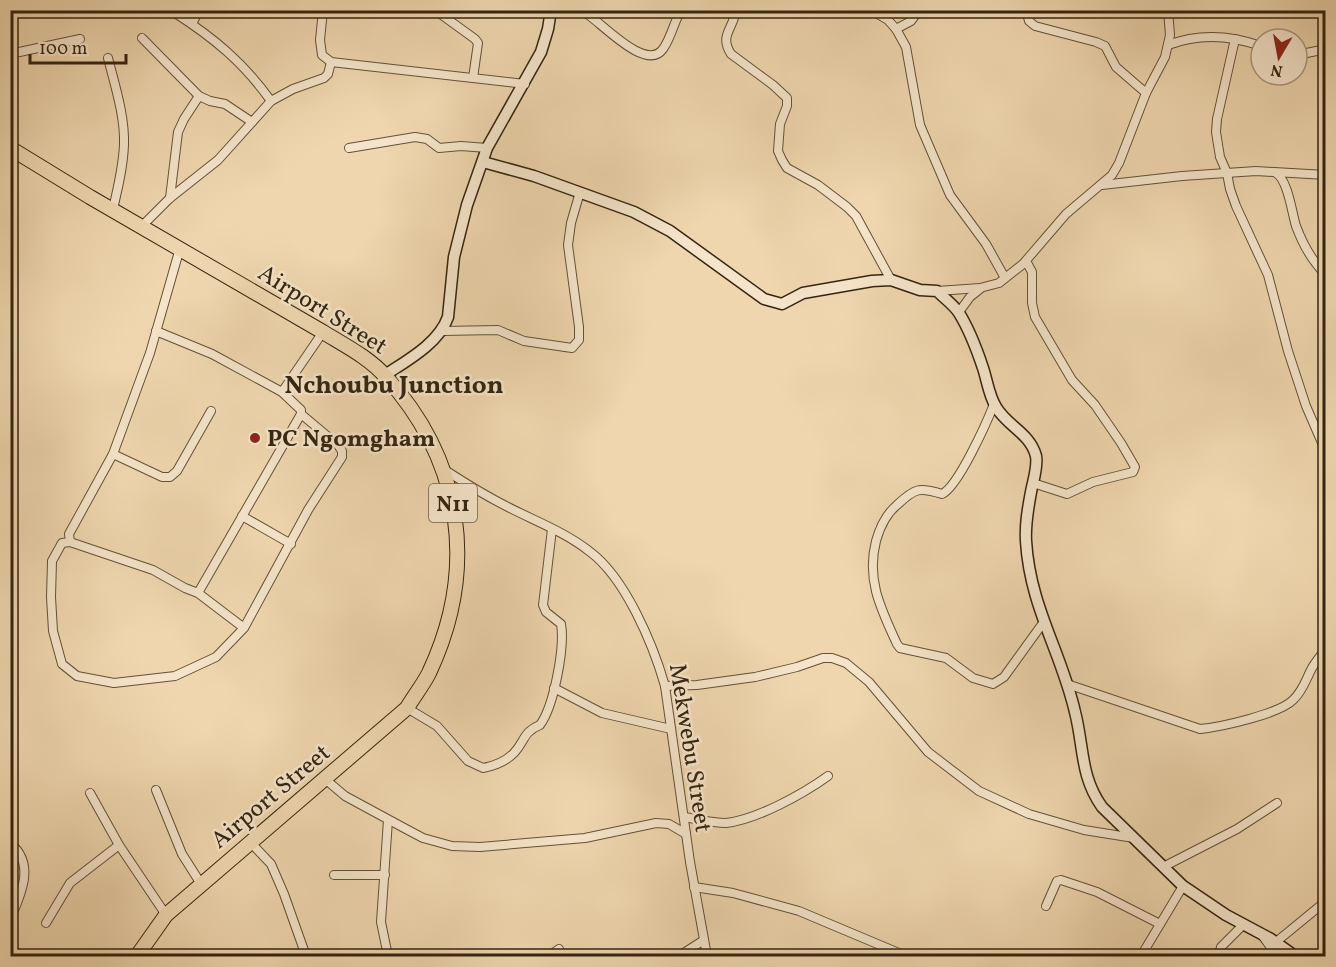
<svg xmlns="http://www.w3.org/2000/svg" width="1336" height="967" font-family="Vollkorn,serif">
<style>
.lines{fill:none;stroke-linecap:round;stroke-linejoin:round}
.street-casing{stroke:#625138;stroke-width:10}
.secondary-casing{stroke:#332510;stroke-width:13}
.highway-casing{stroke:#332510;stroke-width:16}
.street{stroke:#f5e4ca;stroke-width:8}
.secondary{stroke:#f5e4ca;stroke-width:10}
.highway{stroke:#efd6ae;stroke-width:14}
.poi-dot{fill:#8f2418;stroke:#f5e4ca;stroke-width:2}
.labels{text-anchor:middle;stroke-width:5;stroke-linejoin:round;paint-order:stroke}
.shield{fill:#f5e4ca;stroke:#6d5e48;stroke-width:1.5}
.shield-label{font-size:22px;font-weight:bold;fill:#332510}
.street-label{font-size:24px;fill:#332510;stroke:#f5e4ca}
.poi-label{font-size:24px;font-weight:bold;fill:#332510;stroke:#f5e4ca;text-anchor:start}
.neighbourhood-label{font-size:26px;font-weight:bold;fill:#332510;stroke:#f5e4ca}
</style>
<rect width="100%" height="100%" fill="#efd6ae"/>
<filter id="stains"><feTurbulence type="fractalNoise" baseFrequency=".00333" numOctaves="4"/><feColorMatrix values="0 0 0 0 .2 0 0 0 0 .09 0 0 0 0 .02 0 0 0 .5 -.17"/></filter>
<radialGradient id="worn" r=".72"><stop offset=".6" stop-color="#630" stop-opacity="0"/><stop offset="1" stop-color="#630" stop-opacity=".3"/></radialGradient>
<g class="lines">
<defs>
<g id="street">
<path d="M323,10l-3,30 2,15 9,7 194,22"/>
<path d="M435,10l40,29 3,4 -5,35"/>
<path d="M581,10c16,7 64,64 82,39 8,-11 11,-27 18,-39"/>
<path d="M736,10c-3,20 -17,25 -5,44l42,31 14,13v8l-7,18 -2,27 4,9 5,8 31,17 29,22 9,9 35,64"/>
<path d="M871,10l17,10 8,9 10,18 14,78 30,70 36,49 19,34"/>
<path d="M1026,10l3,11 6,5 61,16 9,4 11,21 30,26"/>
<path d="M175,13c39,25 69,50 96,88"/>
<path d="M551,13l19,-3"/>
<path d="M192,24l7,-14"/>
<path d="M896,29l15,-8 8,-11"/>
<path d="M142,38l57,58 11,5 15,3 27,18"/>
<path d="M1235,39l-18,80 -1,13 4,25 7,16 3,16 6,17 32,69 20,76 18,55 20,46"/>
<path d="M1168,45c31,-12 62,-10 93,1"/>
<path d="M10,54l70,-15"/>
<path d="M1297,55l29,-6"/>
<path d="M108,58c7,28 17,58 16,87 -1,22 -6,43 -11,64"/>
<path d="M349,148l66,-11 12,2 12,9 22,-2 26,2"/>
<path d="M1276,173c12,7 16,40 20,53 7,19 16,35 30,49"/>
<path d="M1102,185l80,-9 74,-5 70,4"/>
<path d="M170,198l8,-66 6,-13 15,-23"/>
<path d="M142,226l28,-28 48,-38 53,-59 22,-12 31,-11 4,-4 3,-12"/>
<path d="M1026,261l6,11v31l3,14 37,63 23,25 26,38 14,24 -2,5 -40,10 -26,12 -34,-11"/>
<path d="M937,291l43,-3 19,-5 24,-19 43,-50 46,-39 7,-12 27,-70 19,-36 5,-22 -2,-25"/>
<path d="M959,312l11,-15 10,-8"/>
<path d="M156,331l56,23 70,38"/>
<path d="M442,331l56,-1 26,11 48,7 7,-8v-13l-11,-82 3,-22 9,-31"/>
<path d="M994,404c-7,18 -36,83 -52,90 -23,-7 -27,-6 -45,11 -11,9 -17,22 -21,36 -10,39 5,68 21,103l3,4 46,10 27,20 20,6 11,-7 39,-54"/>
<path d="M113,454l49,23h8l7,-6 34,-60"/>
<path d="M445,470c20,13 41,26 63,37 27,14 57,25 81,44 36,26 64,93 76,135l25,176 17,94"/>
<path d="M242,516l49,28"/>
<path d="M70,542l-1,-8 44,-80 37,-101 30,-105"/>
<path d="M198,593l103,-179v-4l-19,-18 41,-60"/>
<path d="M244,628l-46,-35 -13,-5 -32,-18 -83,-28 -8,1 -10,18 -1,36 2,34 9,33 15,12 37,7 61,-7 41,-19 28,-29 64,-118 34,-53v-6l-4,-6 -37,-31"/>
<path d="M1067,684l133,45c21,-2 79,-15 93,-29 10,-9 13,-21 19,-32 4,-7 9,-13 14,-19"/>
<path d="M665,686l32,-1 58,-8 42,-10 26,-9h9l14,5 23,19 59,70 51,39 50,23 55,16 50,8"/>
<path d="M554,688l48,25 69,16"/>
<path d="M407,708l30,18 31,35 15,7c11,-2 23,-7 31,-15 11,-12 9,-21 26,-28 14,-19 25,-78 21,-101l-15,-12 -3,-7 9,-76"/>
<path d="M325,779l20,17 61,33 17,9 29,8 28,1 105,-9 71,-15 13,1 17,10"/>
<path d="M156,790l26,64 19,30"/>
<path d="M90,793l29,52 47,70"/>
<path d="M684,817c13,2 28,6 42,6 30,-3 77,-29 102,-47"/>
<path d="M388,820l-7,102 7,34"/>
<path d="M10,843c26,21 11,51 0,77"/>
<path d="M251,843l20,21 13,30 22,62"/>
<path d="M1163,867l74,-38 40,-26"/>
<path d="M334,875h51"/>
<path d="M694,887l39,6 66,18 107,45"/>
<path d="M1046,906l11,-25 4,-1 36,12 63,32"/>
<path d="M46,923l24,-40 49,-38"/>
<path d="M1262,935l15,21"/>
<path d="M1276,942l50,-41"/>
<path d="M549,956l10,-7"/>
<path d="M679,956l25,-16"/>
<path d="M1141,956l42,-70"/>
<path d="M1224,956l-4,-5 1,-4 23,-23"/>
</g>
<g id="secondary">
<path d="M483,162l51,14 100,36 36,19 94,68 18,5 21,-11 69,-12 19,-1 29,10 17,1c7,7 17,14 22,22 10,16 18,37 24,55 4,12 6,28 13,39 11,19 34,26 40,49 2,11 -3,25 -5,36 -3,16 -6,32 -5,49 4,66 35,110 49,171 9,35 5,64 27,95l81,79 43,29 45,24 24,17"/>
<path d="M385,375c23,-15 54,-32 63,-58l6,-60 13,-52 20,-57 54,-96 7,-23 3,-19"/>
</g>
<path id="highway" d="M10,148l80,49 233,135c21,13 47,26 63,45 77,85 92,192 43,296 -6,12 -15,23 -22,35l-241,207 -29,41"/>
</defs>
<use href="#street" class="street-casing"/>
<use href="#secondary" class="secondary-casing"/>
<use href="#highway" class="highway-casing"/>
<use href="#street" class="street"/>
<use href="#secondary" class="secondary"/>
<use href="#highway" class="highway"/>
</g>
<circle class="poi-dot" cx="255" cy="438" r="6"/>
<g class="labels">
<rect class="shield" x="429" y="484" width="48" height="38" rx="4.5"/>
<g class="shield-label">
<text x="453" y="511">N11</text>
</g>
<g class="street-label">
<text transform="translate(323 309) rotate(32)" y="8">Airport Street</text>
<text transform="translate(691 748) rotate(81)" y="8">Mekwebu Street</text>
<text transform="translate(270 796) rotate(-40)" y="8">Airport Street</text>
</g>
<g class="poi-label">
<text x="267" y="446">PC Ngomgham</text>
</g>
<g class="neighbourhood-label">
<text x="394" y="393">Nchoubu Junction</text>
</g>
</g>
<rect width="1336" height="967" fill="none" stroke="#efd6ae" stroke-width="36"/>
<rect x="12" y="12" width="1312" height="943" fill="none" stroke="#332510" stroke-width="3"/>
<rect x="18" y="18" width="1300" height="931" fill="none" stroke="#332510" stroke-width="1.5"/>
<g transform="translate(1279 57) rotate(190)"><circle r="28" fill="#f5e4ca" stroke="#a79880" stroke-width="1.5"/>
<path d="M0-4.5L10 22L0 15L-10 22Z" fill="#8f2418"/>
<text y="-9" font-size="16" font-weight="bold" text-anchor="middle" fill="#332510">N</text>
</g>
<path d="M30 54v9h96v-9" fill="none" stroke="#332510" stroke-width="3"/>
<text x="39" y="54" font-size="18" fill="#332510" stroke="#f5e4ca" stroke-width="4.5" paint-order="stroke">100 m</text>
<rect width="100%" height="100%" filter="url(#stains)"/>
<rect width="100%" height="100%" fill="url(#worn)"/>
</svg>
